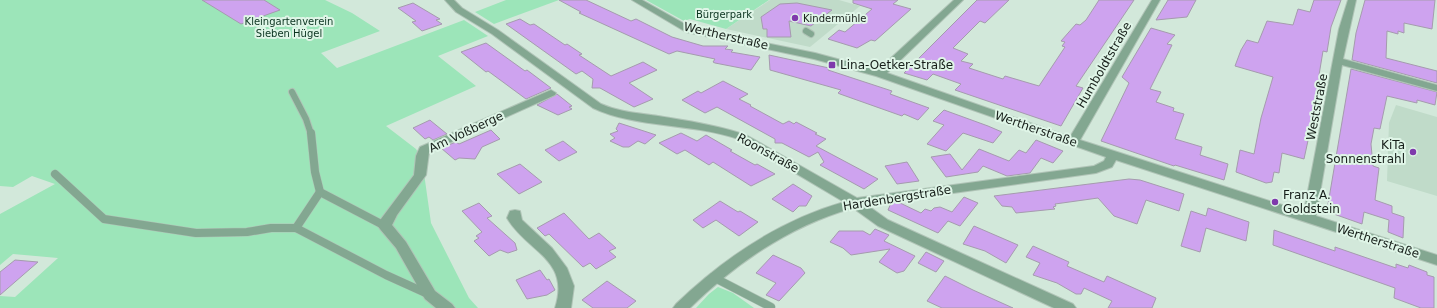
<svg xmlns="http://www.w3.org/2000/svg" width="1437" height="308" font-family="'DejaVu Sans',sans-serif">
<style>
.built{fill:#c0dbc9}
.green{fill:#9ce5b9}
.building{fill:#cea3ef;stroke:#a59bae}
.lines{fill:none;stroke-linecap:round;stroke-linejoin:round}
.lane-far1-casing{stroke:#b0c4b7;stroke-width:8}
.lane-casing{stroke:#b0c4b7;stroke-width:9}
.street-casing{stroke:#b0c4b7;stroke-width:2}
.lane-far1{stroke:#83a791;stroke-width:6}
.lane{stroke:#83a791;stroke-width:8}
.street{fill:#83a791;fill-rule:evenodd}
.poi-dot{fill:#7f39ac;stroke:#dff5e7;stroke-width:1.5}
.labels{text-anchor:middle;stroke-width:4;stroke-linejoin:round;paint-order:stroke}
.far-park-label{font-size:10px;fill:#0a331f;stroke:#dff5e7}
.far-poi-label{font-size:10px;fill:#161e19;stroke:#dff5e7;text-anchor:start}
.street-label{font-size:12px;fill:#161e19;stroke:#dff5e7}
.poi-label{font-size:12px;fill:#161e19;stroke:#dff5e7;text-anchor:start}
</style>
<rect width="100%" height="100%" fill="#d2e8da"/>
<g class="built">
<path d="M770,0h69l21,6 -50,41 -84,-18z"/>
<path d="M1396,105l41,12v79l-50,-15 2,-58z"/>
</g>
<g class="green">
<path d="M0,0h325l27,13 28,18 -59,22 16,15 127,-48 24,16 -50,20 38,30 -90,40 30,23 6,10 9,64 38,75 9,10h-478v-12l15,1 43,-39 -45,-4 -13,11v-51l55,-30 -23,-8 -19,11 -13,-1z"/>
<path d="M506,0h53l-65,24 -19,-12z"/>
<path d="M646,0h123l-43,29 -36,-10 -6,2z"/>
<path d="M718,287l15,6 21,15h-58l13,-14z"/>
</g>
<g class="building">
<path d="M202,0h62l16,10 -39,14z"/>
<path d="M559,0h27l45,21 5,-2 36,18 31,9h25l-3,3 8,1 -2,2 29,5 -9,13 -36,-7 -2,-1 2,-3 -38,-8 -8,3 -90,-41 2,-1z"/>
<path d="M853,0h45l-5,4 18,5 -36,32 -4,-1 -14,8 -29,-9 11,-9 6,2 27,-23 -19,-6z"/>
<path d="M977,0h32l-24,23 -5,-2 -27,27 15,6 -7,7 12,3 -4,4 34,11 2,-3 34,10 26,-39 -3,-1 3,-4 -4,-1 15,-17 4,1 6,-5 13,-20h35l-58,86 7,2 -22,38 -106,-36 6,-6 -28,-10 -6,6 -23,-7z"/>
<path d="M1168,0h28l-9,17 -31,3z"/>
<path d="M1314,0h27l-10,27 -4,25 -4,-1 -4,24 3,1 -18,83 -22,-6 -3,20 -5,-1 -2,10 -6,1 -30,-11 4,-22 14,4 7,-36 12,-41 -38,-11 6,-16 6,-10 11,3 9,-22 26,4 5,-16 12,3z"/>
<path d="M1365,0h70l-3,29 -28,-6v10l-6,-2v3l-11,-3 -1,27 51,13v12l-85,-23 4,-27z"/>
<path d="M413,3l27,16 -4,1 6,4 -20,7 -10,-9 4,-1 -18,-13z"/>
<path d="M797,3l35,7 -21,16 -22,-5 2,16h-24v-8h-4l-2,-12 19,-13z"/>
<path d="M520,19l10,6 4,-1 31,21 2,-1 15,10 -3,1 32,21 32,-14 14,8 -28,13 24,16 -19,8 -34,-19h-8l1,-9 -11,-8 -6,3 -70,-50z"/>
<path d="M1151,28l24,7 -8,9 5,1 -22,44 11,3 -5,10 18,6 -1,3 11,3 -9,25 27,8 -2,8 28,9 -4,16 -49,-15 -1,1 -73,-25 28,-58 -7,-6z"/>
<path d="M486,43l39,28 2,-1 24,18 -25,11 -38,-28 -2,1 -25,-20z"/>
<path d="M769,55l60,13 -1,2 64,21 -2,3 39,14 -11,12 -14,-6 -2,2 -62,-22 -2,-1 3,-3 -71,-20z"/>
<path d="M1351,69l86,23 -2,13 -18,-5v3l-30,-7 -7,33 -6,-1 -3,16 2,22 6,2 -4,32 17,6v7l12,4 -1,21 -15,-6 1,-12 -25,-8 -2,12 -31,-11 -4,-3z"/>
<path d="M723,81l25,13 -9,5 12,6 -1,1 33,18 6,-3 5,3 2,-2 21,11 -2,1 11,5 -10,7 62,33 -14,10 -44,-24 4,-3 -6,-10 -9,5 -27,-14h-7v-4l-58,-32 -12,6 -23,-13 16,-9 3,2z"/>
<path d="M557,94l15,12 -3,1 3,2 -14,6 -21,-10z"/>
<path d="M944,110l44,16 14,6 -9,11 -30,-10 -17,18 -19,-7 17,-19 -11,-4z"/>
<path d="M430,120l1,1 16,13 -14,6 -4,-3 -4,2 -12,-11z"/>
<path d="M619,123l28,9 9,3 -11,9 -7,-3 -9,6h-6l-13,-6 5,-3 -5,-4 8,-3 -2,-2z"/>
<path d="M491,130l9,9 -18,8 -7,12 -16,-1 -4,2 -14,-12 15,-6 3,2z"/>
<path d="M681,133l16,8 9,-6 26,15 -2,1 25,14 2,-1 18,10 -24,12 -38,-24 -4,3 -24,-15 -8,4 -18,-11z"/>
<path d="M1036,140l27,11 -10,12 -12,-5 -11,15 -23,3 -24,-10 -5,6 -32,5 -15,-20 19,-3 12,16 17,-21 30,12 10,-11 7,3z"/>
<path d="M563,141l14,11 -18,9 -14,-11z"/>
<path d="M907,162l12,19 -22,3 -12,-18z"/>
<path d="M520,164l22,18 -23,12 -22,-20z"/>
<path d="M1129,179l11,1 44,14 -5,17 -33,-11 -9,24 -23,-8 -16,-18 -43,6 1,2 -3,1 2,2 -39,4 -4,-6 -10,-1 -8,-10z"/>
<path d="M793,184l19,12 -6,10h-7l-6,6 -21,-13z"/>
<path d="M964,197l14,6 -18,23 -12,-5 -10,12 -50,-23 3,-7 7,-1 23,11 4,-4 6,2 3,-3 6,-1 12,5z"/>
<path d="M720,201l18,11 2,-1 18,11 -19,14 -23,-16 -13,8 -10,-8z"/>
<path d="M479,203l13,13 -5,2 28,25 2,7 -9,3 -8,-3 -11,6 -15,-15 5,-3 -3,-2 6,-4 -20,-21z"/>
<path d="M1208,208l41,14 -3,19 -40,-13 -6,24 -19,-6 10,-35 15,5z"/>
<path d="M564,213l25,26 10,-6 17,15 -7,3 7,6 -20,12 -6,-6 -7,4 -34,-33 -4,2 -8,-8z"/>
<path d="M974,226l44,19 -12,18 -21,-12 -22,-7z"/>
<path d="M875,229l14,6 -5,6 31,15 -11,15 -7,2 -18,-11 11,-13 -39,6 -8,-7 -13,-6 9,-11h24l7,4z"/>
<path d="M1274,230l61,21v-4l61,21v-4l12,4 1,-3 18,7v3l7,2v31h-13l-27,-10 1,-10 -122,-43z"/>
<path d="M1033,246l36,16 -2,4 37,16 3,-6 49,22 -4,10h-44l4,-7 -28,-13 -3,6h-5l-19,-11 -24,-8 7,-12 -14,-6z"/>
<path d="M926,252l18,9 -8,11 -18,-9z"/>
<path d="M773,255l28,13 4,5 -26,28 -13,-6 10,-12 -20,-10z"/>
<path d="M15,260l23,2 -38,33v-23z"/>
<path d="M540,270l7,10 2,-1 6,11 -8,5 -20,4 -11,-19z"/>
<path d="M945,276l28,14 40,18h-71l-15,-7z"/>
<path d="M607,281l29,20 -9,7h-34l-11,-8z"/>
</g>
<g class="lines">
<defs>
<g id="lane-far1">
<path d="M806,31l5,3"/>
<path d="M292,92l14,27 5,15"/>
</g>
<g id="lane">
<path d="M311,133l4,39 5,20 65,34"/>
<path d="M55,174l49,45 92,14 51,-1 24,-4h25l90,47 42,19"/>
<path d="M296,228l24,-36"/>
<path d="M713,277l58,30"/>
</g>
<g id="street">
<path d="M445,0h9l8,8 36,22 103,74c18,8 37,9 57,12 30,5 59,9 88,19l111,63 237,-32 10,-5 2,-4 -230,-81 -62,-17 -128,-27 -54,-32h10l50,28 123,25 63,17 76,-70h9l-76,73 183,64 82,-137h8l-80,140 224,72 35,-183 9,-29h8l-13,59 94,26v6l-95,-26 -26,151 121,39v10l-321,-105 -4,7 -16,6 -229,32 21,15 185,84 3,4h-22l-176,-82 -25,-18c-63,18 -116,54 -163,100h-17l3,-4c48,-46 102,-83 168,-102l-106,-63c-46,-16 -103,-11 -145,-31l-101,-74 -36,-22z"/>
<path d="M551,90l5,3 -1,2 -126,57 -3,23 -29,40 -5,10 14,17 29,49 17,13 3,4h-19l-11,-9 -29,-51 -16,-19 -2,-3 3,-7 33,-44 2,-19 4,-9z"/>
<path d="M515,210l5,1 2,9 30,28 15,20 7,18 -3,22h-16c16,-49 -28,-56 -48,-90l3,-7z"/>
</g>
</defs>
<use href="#lane-far1" class="lane-far1-casing"/>
<use href="#lane" class="lane-casing"/>
<use href="#street" class="street-casing"/>
<use href="#lane-far1" class="lane-far1"/>
<use href="#lane" class="lane"/>
<use href="#street" class="street"/>
</g>
<g class="poi-dot">
<circle cx="795" cy="18" r="4"/>
<rect x="828" y="61" width="8" height="8" rx="2"/>
<circle cx="1413" cy="152" r="4"/>
<circle cx="1275" cy="202" r="4"/>
</g>
<g class="labels">
<g class="far-park-label">
<text x="724" y="18">Bürgerpark</text>
<text x="289" y="25">Kleingartenverein<tspan x="289" dy="12">Sieben Hügel</tspan></text>
</g>
<g class="far-poi-label">
<text x="803" y="22">Kindermühle</text>
</g>
<g class="street-label">
<text transform="translate(726 36) rotate(13)" y="4">Wertherstraße</text>
<text transform="translate(1104 65) rotate(-60)" y="4">Humboldtstraße</text>
<text transform="translate(1317 107) rotate(-79)" y="4">Weststraße</text>
<text transform="translate(1036 129) rotate(19)" y="4">Wertherstraße</text>
<text transform="translate(466 132) rotate(-25)" y="4">Am Voßberge</text>
<text transform="translate(768 153) rotate(29)" y="4">Roonstraße</text>
<text transform="translate(897 198) rotate(-9)" y="4">Hardenbergstraße</text>
<text transform="translate(1378 241) rotate(18)" y="4">Wertherstraße</text>
</g>
<g class="poi-label">
<text x="840" y="69">Lina-Oetker-Straße</text>
<text x="1405" y="149" text-anchor="end">KiTa<tspan x="1405" dy="14">Sonnenstrahl</tspan></text>
<text x="1283" y="199">Franz A.<tspan x="1283" dy="14">Goldstein</tspan></text>
</g>
</g>
</svg>
